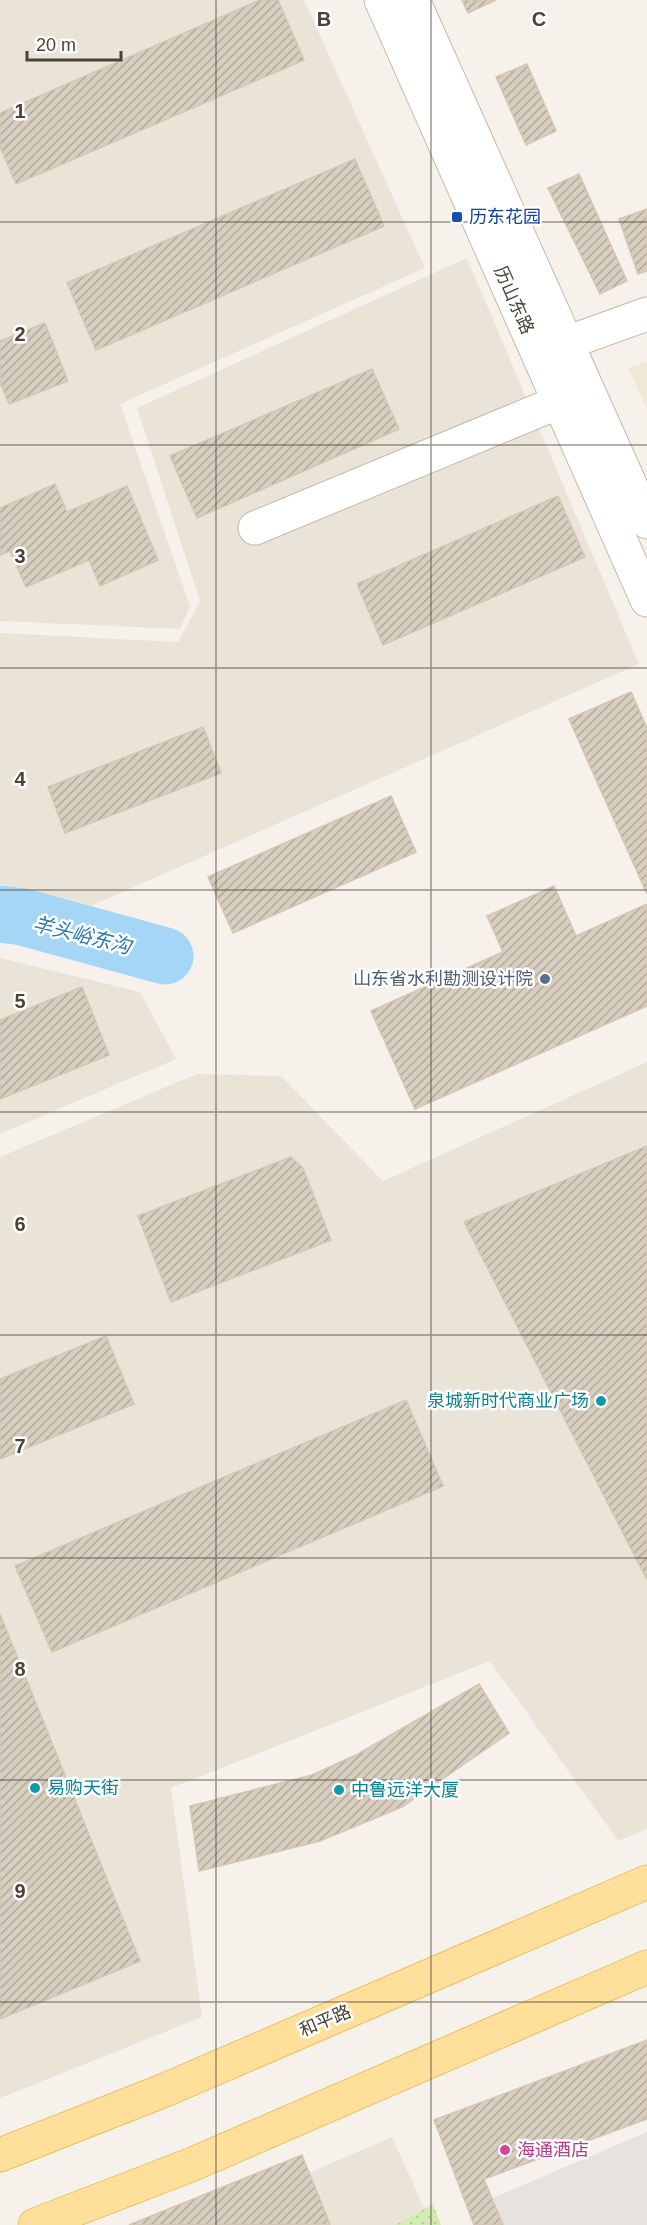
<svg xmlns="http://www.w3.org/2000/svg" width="647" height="2225" font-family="Helvetica,'Noto Sans SC',sans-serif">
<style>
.residential{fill:#eae4d8}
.education{fill:#f0e7d4}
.park{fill:url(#park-dots)}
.parking{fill:#e5e2df}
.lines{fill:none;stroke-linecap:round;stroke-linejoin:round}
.river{stroke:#a5d6f5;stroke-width:57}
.building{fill:url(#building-hatch);stroke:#d4c6b2;stroke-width:1.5}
.minor-casing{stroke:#c2baac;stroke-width:35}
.major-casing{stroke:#ebbf63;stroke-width:35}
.minor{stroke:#fff;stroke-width:33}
.major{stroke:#ffe09b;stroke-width:33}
.grid{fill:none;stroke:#4b4338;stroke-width:1.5;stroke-opacity:0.55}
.transit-dot{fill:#1a4fb4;stroke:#fff;stroke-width:2}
.service-dot{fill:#5c6f8a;stroke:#fff;stroke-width:2}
.culture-dot{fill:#0f9aa8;stroke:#fff;stroke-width:2}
.hotel-dot{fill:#d1479c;stroke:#fff;stroke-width:2}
.labels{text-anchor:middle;stroke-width:5;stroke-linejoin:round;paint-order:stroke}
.transit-label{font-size:18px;fill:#164399;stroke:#fff;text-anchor:start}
.street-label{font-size:18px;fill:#4b4338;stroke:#fff}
.service-label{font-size:18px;fill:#4e5e75;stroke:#fff;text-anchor:end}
.culture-label{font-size:18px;fill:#0d838f;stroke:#fff;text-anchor:start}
.hotel-label{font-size:18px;fill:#b23c85;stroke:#fff;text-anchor:start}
.water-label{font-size:20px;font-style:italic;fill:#2778ae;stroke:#fff}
.grid-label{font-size:20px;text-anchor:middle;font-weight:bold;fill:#4b4338;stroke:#fff;stroke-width:5;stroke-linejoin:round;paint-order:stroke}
</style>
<defs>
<pattern id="park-dots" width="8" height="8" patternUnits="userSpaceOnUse" patternTransform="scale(1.5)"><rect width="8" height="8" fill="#d3ecb2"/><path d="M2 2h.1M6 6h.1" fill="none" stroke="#b7cc9a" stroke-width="1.8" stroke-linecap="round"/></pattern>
<pattern id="building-hatch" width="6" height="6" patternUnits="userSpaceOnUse" patternTransform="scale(1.5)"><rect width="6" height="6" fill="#d8cebf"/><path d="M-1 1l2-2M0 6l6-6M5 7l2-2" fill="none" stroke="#b1a99c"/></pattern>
</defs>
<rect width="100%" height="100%" fill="#f6f2eb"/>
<g class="residential">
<path d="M0,0h304l121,268 -305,136 70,202 -10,23 -180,-8z"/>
<path d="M467,258l172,406 -548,242 -91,-22v-251l178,9 22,-41 -63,-193z"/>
<path d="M0,958l140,34 36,67 -176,75z"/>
<path d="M647,1062v767l-29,12 -128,-180 -319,127 31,229 -202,81v-941l197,-83 84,2 102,105z"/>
<path d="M392,2137l40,88h-245z"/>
</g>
<path class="education" d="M647,362v47l-19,-41z"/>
<path class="park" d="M433,2204l8,21h-46z"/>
<path class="parking" d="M647,2132v93h-151l-10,-24z"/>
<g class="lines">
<path class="river" d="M0,914l23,3 142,39"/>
</g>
<g class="building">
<path d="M260,0h18l26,60 -288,124 -16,-37v-34z"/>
<path d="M462,0h34l-28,13z"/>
<path d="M527,64l29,67 -30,14 -30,-68z"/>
<path d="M355,159l29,67 -288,124 -29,-67z"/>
<path d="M579,174l48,107 -27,13 -52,-106z"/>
<path d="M647,209v62l-9,3 -19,-55z"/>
<path d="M45,323l23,58 -59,23 -9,-22v-41z"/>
<path d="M372,369l27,60 -202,89 -27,-62z"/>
<path d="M55,484l12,28 60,-26 31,74 -58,26 -11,-26 -63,27 -16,-36 -10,4v-47z"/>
<path d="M558,496l27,61 -202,88 -26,-61z"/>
<path d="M631,692l16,36v166l-78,-175z"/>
<path d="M203,727l18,46 -156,60 -17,-46z"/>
<path d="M391,796l25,56 -183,81 -25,-56z"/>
<path d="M554,886l22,50 71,-32v102l-232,103 -44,-98 132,-59 -16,-36z"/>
<path d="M82,987l27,68 -109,44v-79z"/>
<path d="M647,1146v434l-183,-358z"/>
<path d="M291,1157l12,11 28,72 -160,62 -33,-86z"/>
<path d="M106,1336l28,68 -134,55v-80z"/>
<path d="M406,1400l37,86 -391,166 -37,-86z"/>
<path d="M0,1614l140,347 -140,58z"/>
<path d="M479,1684l30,49 -107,74 -82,34 -121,30 -9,-65 122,-31 46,-21z"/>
<path d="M647,2040v79l-163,60 19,46h-29l-40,-105z"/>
<path d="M302,2155l28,69 -201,1z"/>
</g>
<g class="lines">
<defs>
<g id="minor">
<path d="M381,0l266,600"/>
<path d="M413,0l234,522"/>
<path d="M547,350l100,-36"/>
<path d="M255,528l304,-126"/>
</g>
<g id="major">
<path d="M0,2155l165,-65 482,-208"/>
<path d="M35,2225l158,-61 454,-197"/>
</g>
</defs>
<use href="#minor" class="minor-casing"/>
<use href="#major" class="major-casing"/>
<use href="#minor" class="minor"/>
<use href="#major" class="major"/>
</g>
<path class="grid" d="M216,0v2225M431,0v2225M0,222h647M0,445h647M0,668h647M0,890h647M0,1112h647M0,1335h647M0,1558h647M0,1780h647M0,2002h647"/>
<rect class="transit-dot" x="451" y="211" width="12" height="12" rx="3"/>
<circle class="service-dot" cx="545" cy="979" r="6"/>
<g class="culture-dot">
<circle cx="601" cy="1401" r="6"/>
<circle cx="35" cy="1788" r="6"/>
<circle cx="339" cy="1790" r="6"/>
</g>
<circle class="hotel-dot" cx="505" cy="2150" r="6"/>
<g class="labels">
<g class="transit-label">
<text x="469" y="223">历东花园</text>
</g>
<g class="street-label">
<text transform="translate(514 300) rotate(66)" y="6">历山东路</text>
<text transform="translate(325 2021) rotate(-23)" y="6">和平路</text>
</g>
<g class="service-label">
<text x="533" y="985">山东省水利勘测设计院</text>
</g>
<g class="culture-label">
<text x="589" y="1407" text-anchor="end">泉城新时代商业广场</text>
<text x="47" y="1794">易购天街</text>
<text x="351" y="1796">中鲁远洋大厦</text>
</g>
<g class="hotel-label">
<text x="517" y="2156">海通酒店</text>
</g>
<g class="water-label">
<text transform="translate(82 935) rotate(14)" y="7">羊头峪东沟</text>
</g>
</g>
<g class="grid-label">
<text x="324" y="26">B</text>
<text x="539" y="26">C</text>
<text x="20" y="118">1</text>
<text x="20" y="341">2</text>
<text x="20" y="563">3</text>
<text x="20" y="786">4</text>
<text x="20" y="1008">5</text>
<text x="20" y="1231">6</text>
<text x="20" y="1453">7</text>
<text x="20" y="1676">8</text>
<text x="20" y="1898">9</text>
</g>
<path d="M27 51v9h94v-9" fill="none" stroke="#4b4338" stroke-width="3"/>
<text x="36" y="51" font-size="18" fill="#4b4338" stroke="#ffffff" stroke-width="4.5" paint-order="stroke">20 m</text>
</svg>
